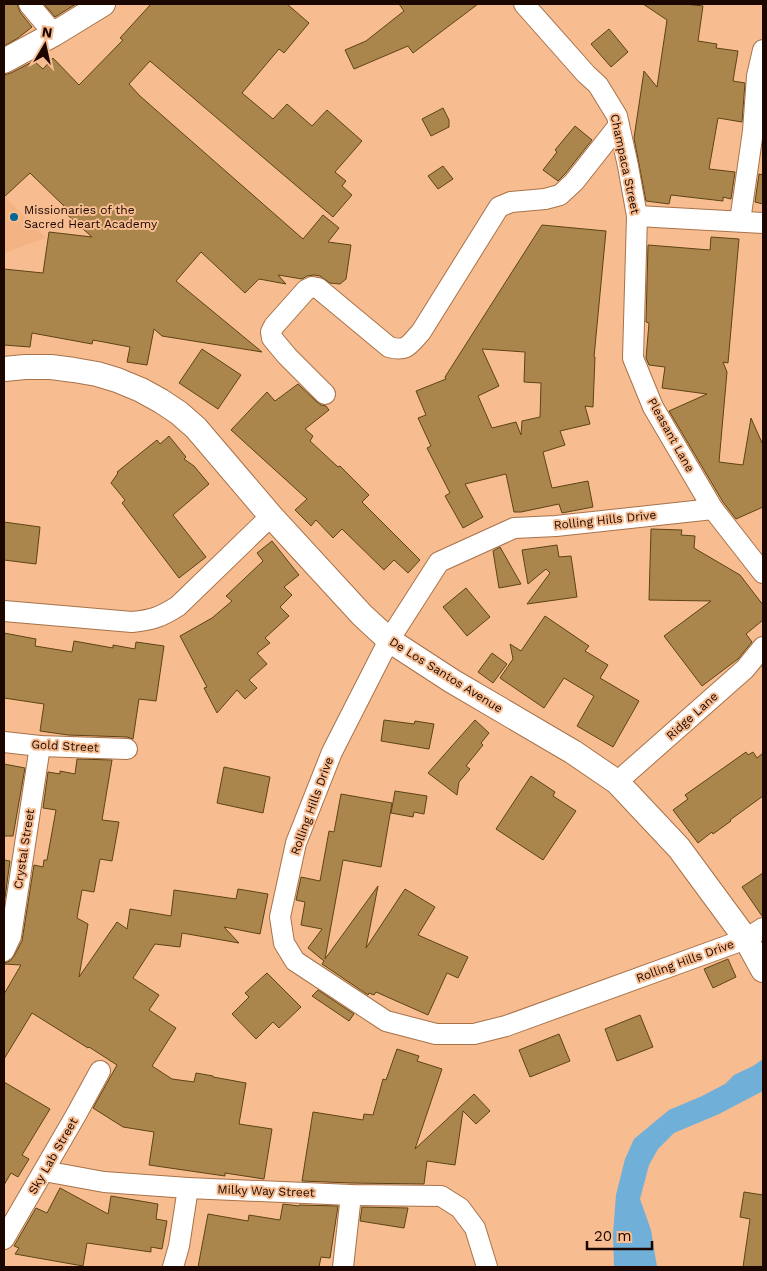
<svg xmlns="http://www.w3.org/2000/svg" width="767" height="1271" font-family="'Work Sans',sans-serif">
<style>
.built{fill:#f4b383}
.water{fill:#70afd8}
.building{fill:#ab864c;stroke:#5d4315;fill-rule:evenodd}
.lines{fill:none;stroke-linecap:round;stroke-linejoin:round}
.minor-casing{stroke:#a87249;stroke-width:22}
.tertiary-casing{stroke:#a87249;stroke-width:26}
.minor{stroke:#fff;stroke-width:20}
.tertiary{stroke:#fff;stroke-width:24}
.poi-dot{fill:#006694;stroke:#f7bd91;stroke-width:2}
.labels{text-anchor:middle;stroke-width:4;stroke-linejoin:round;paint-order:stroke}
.street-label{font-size:12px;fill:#1b0700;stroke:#f7bd91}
.poi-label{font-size:12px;fill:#1b0700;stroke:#f7bd91;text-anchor:start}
</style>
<rect width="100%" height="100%" fill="#f7bd91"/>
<path class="built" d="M4,196l42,42 -42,15z"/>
<path class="water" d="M763,1059v32l-44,23 -45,19 -16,16 -9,16 -9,34 11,31 6,37h-43l-1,-33 3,-39 9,-36 9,-20 35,-29 33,-14 23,-12 9,-9 19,-9z"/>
<g class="building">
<path d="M4,4h13l3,8 12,15 -14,11 -14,8z"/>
<path d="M44,4h32l-21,13z"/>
<path d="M151,4h136l22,19 -25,30 -5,-4 -37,44 31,26 14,-15 25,22 15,-16 35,31 -27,31 11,9 -4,5 10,9 -19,22 -183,-156 -21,23 11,12 163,143 20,-24 16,13 -11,14 23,3 -5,34 -6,5 -10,-1 -10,-7 -6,-1 -7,1 -5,3 -24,-4 8,9 -27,-5 -14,14 -44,-41 -25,29 86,71 -100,-16 -8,-7 -7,36 -20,-3 3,-15 -37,-7 -1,4 -60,-11 -2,14 -26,-2v-76l39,4 6,-41 43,5 -30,-27 3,-3 -35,-34 -26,24v-122l7,-2 23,-12 9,8 10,-11 26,27 44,-45 -3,-2z"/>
<path d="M399,4h79l-65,49 -5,-7 -54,23 -9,-19 21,-9 38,-30z"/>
<path d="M643,4h42l18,2 -5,35 19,3 -1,4 22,3 -5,30 12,2 -3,39 -24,-4 -9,51 26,3 -4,27 -8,-2v4l-52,-6 -2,9 -23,-3 -12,-63 10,-67 13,16 10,-67z"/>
<path d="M609,29l19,23 -17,15 -20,-23z"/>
<path d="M443,108l6,12v7l-18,9 -9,-17z"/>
<path d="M575,126l17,14 -27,34 -7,7 -15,-11 14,-18 -2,-2z"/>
<path d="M443,166l10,13 -15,10 -10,-13z"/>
<path d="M759,174l4,1v29l-8,-2z"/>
<path d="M542,225l64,6 -12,126h1l-2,50 -8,-1 5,18 -30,7 5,14 -22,7 9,36 36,-7 5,26 -31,6 -3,-9 -38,8h-7l-8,-38 -41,10 18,33 -20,11 -18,-32 5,-3 -23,-45 4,-2 -13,-28 8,-3 -10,-24 30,-12 -1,-2zM482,349l43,3 -1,30 17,1 -1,34 -18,4 -1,14 -5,-13 -24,6 -14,-32 21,-10z"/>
<path d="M711,237l28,2 -11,124 -5,-1 4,10 -8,90 24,3 8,-47 12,27v62l-27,12 -13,-17 -54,-91 38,-17 -45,-6 3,-21 -16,-2 -3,-7 3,-35 -3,-1 2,-77 62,5z"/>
<path d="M202,349l39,26 -23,34 -39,-26z"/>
<path d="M298,384l19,18 4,3 5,1 3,4 -24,19 8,7 -3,5 28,26 2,-1 29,29 -7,7 58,58 -12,13 -14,-13 -10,10 -42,-41 -9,9 -17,-18 -5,6 -16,-16 12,-11 -76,-69 36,-38 8,9z"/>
<path d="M169,436l17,21 -2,2 10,7 15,18 -36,31 33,42 -27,21 -57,-75 3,-3 -14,-17 7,-10 -1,-1 40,-32 3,4z"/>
<path d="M4,522l36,5 -4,37 -32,-4z"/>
<path d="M651,529l31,1 -1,5 14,1 -1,12 46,27 23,30v15l-17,14 6,8 -14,17 -36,27 -38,-50 47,-35 -62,-1z"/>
<path d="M272,541l27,34 -15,12 8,8 -12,12 9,9 -24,22 5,5 -13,10 10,11 -18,16 8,8 -12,11 -8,-9 -20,23 -13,-25 3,-1 -27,-51 32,-18 20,-17 -6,-5 37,-35 -6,-8z"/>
<path d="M557,545l2,12 12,-1 6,41 -50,7 23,-31 -4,-4 -18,15 -6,-34z"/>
<path d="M500,547l21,37 -22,4 -6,-37z"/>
<path d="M466,588l24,29 -23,19 -24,-29z"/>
<path d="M545,616l44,30 -4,5 23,14 -8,13 39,23 -26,46 -36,-21 17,-30 -30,-18 -20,30 -44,-30 13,-19 -3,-15 11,7z"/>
<path d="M4,633l32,6 -1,7 37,6 2,-11 39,7v-3l22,4 1,-7 28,4 -8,55 -17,-2 -6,40 -6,-2 -59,-2 -28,-4 4,-27 -40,-6z"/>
<path d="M492,653l15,11 -14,19 -15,-11z"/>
<path d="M384,720l30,4 1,-3 19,3 -5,25 -48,-8z"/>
<path d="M475,720l14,13 -8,10 2,2 -17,21 4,3 -11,13 -2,13 -29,-22z"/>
<path d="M746,752l2,3 5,-3 4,6 6,-5v43l-33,24 1,1 -18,13 -1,-2 -14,11 -25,-33 15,-11 -3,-4z"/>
<path d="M77,759l35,1 -10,60 17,2 -7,39 -12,-2 -6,33 -12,-2 -5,28 11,6 -9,53 38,-55 10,7 3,-20 41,7 3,-26 62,9 2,-10 30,5 -8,40 -36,-7 15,16 -57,-10 -2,14 -25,-3 -22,34 26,17 -10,15 27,18 -24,38 20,13 22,3 2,-9 17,3v1l33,6 -7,41 33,5 -8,50 -39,-6v3l-76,-11 5,-33 -31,-5 -30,-19 24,-43 -28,-18 -1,1 -56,-35 -28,46v-65l17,-29 -17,-1v-1l6,-2 4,-5 8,-15 12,-76 9,2 1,-7h3l9,-50 -13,-2 5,-36 12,2v-3l15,3z"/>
<path d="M4,764l21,4 -12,68h-9z"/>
<path d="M224,767l46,10 -7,36 -46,-10z"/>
<path d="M531,776l24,16 -2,4 23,15 -33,49 -47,-31z"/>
<path d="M395,791l32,5 -3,18 -10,-2 -1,5 -22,-4z"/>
<path d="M341,794l51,9 -11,64 -38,-7 -18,99 53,-73 -12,62 39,-59 30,18 -17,28 50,22 -10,21 -11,-5 -19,42 -52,-23 -2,3 -5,-2 -1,2 -46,-31 2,-3 -16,-13 14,-19 -21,-4 4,-23 -9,-2 5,-23 19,4 9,-50 5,1z"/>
<path d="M4,860l6,1 -6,44z"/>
<path d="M763,873v43h-1l-20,-29z"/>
<path d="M728,959l8,18 -23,11 -9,-19z"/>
<path d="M267,973l34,34 -22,21 -6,-6 -17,17 -24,-25 17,-17 -4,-4z"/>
<path d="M318,990l36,24 -5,7 -37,-25z"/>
<path d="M640,1015l13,32 -36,14 -12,-32z"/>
<path d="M559,1034l11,27 -40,16 -11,-27z"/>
<path d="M397,1049l22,7 -2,5 25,8 -27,80 59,-55 16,17 -14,13 -13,-13 -8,54 -28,-4 -3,23 -73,-1 -49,-2 11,-69 50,8 1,-6 9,1 10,-36 3,1z"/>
<path d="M4,1082l46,27 -28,46 7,4 -11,18 -7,-4 -7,12z"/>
<path d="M60,1188l48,26 3,-18 47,8 -2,15 11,2 -5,28 -11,-2v5l-64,-9 -4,23 -68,-12 4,-6 -5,-2 22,-38 11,5z"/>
<path d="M744,1192l19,3v72h-20l7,-48 -10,-2z"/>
<path d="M283,1204l16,2v-1l39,1 -8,52 -9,-1 -2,10h-121l10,-53 40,7 1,-6 31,5z"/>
<path d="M362,1207l46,1 -4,20 -44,-7z"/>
</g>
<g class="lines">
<defs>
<g id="minor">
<path d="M29,4l25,30"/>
<path d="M524,4l62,70 12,11 19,31 11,50 9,50 -4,142 20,49 60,102 50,64"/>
<path d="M637,216l126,7"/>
<path d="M740,221l13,-90 4,-55 6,-26"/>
<path d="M325,394l-38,-38 -15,-18 -1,-6 3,-6 32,-36 6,-3 6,1 71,59c18,5 20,-2 32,-15l78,-125 12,-5 34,-3 15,-4 14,-13 45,-57"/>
<path d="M713,509l-157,17 -42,2 -75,34 -50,78 -57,112 -36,91 -16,74 4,26 11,18 91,60 50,13h38l32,-8 240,-87 17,-11"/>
<path d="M4,611l128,11c20,-2 29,-5 46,-16l93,-90"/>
<path d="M4,742l36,4 87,3"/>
<path d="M617,782l128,-113 18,-22"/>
<path d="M4,951l7,-15 29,-190"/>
<path d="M44,1171l60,11 84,6 163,7 90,1 19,12 15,20 12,39"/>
<path d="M4,1239l72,-124 24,-44"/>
<path d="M173,1267l6,-21 9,-58"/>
<path d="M343,1267l8,-72"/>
</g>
<g id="tertiary">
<path d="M4,61l50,-27 49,-30"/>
<path d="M4,369l21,-2h26l23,3 23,4 20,6 24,10 20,11 18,12 17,15 75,88 91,99 27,25 63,41 121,71 44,30 62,66 67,91 17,31"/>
</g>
</defs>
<use href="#minor" class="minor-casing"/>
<use href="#tertiary" class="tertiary-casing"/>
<use href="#minor" class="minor"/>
<use href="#tertiary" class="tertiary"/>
</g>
<circle class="poi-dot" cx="14" cy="217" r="5"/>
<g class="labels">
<g class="street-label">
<text transform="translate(625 164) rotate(78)" y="4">Champaca Street</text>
<text transform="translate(671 435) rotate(61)" y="4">Pleasant Lane</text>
<text transform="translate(605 520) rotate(-6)" y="4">Rolling Hills Drive</text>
<text transform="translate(446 675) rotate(32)" y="4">De Los Santos Avenue</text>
<text transform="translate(692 716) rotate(-42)" y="4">Ridge Lane</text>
<text transform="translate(65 746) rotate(3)" y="4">Gold Street</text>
<text transform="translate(312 806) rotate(-70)" y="4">Rolling Hills Drive</text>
<text transform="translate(24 849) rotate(-81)" y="4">Crystal Street</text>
<text transform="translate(685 961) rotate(-20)" y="4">Rolling Hills Drive</text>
<text transform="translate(53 1156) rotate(-60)" y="4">Sky Lab Street</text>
<text transform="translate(266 1191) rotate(2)" y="4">Milky Way Street</text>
</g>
<g class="poi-label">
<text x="24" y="214">Missionaries of the<tspan x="24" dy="14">Sacred Heart Academy</tspan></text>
</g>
</g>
<rect width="767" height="1271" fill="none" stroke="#1b0700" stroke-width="10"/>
<g transform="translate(45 45) rotate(9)" stroke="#f7bd91" stroke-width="4" paint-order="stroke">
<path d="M0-4L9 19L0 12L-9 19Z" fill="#1b0700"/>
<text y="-8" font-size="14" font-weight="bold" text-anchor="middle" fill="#1b0700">N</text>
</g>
<path d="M587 1241v8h65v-8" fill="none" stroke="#1b0700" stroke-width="2.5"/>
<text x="594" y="1241" font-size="15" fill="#1b0700" stroke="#f7bd91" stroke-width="4" paint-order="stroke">20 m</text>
</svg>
